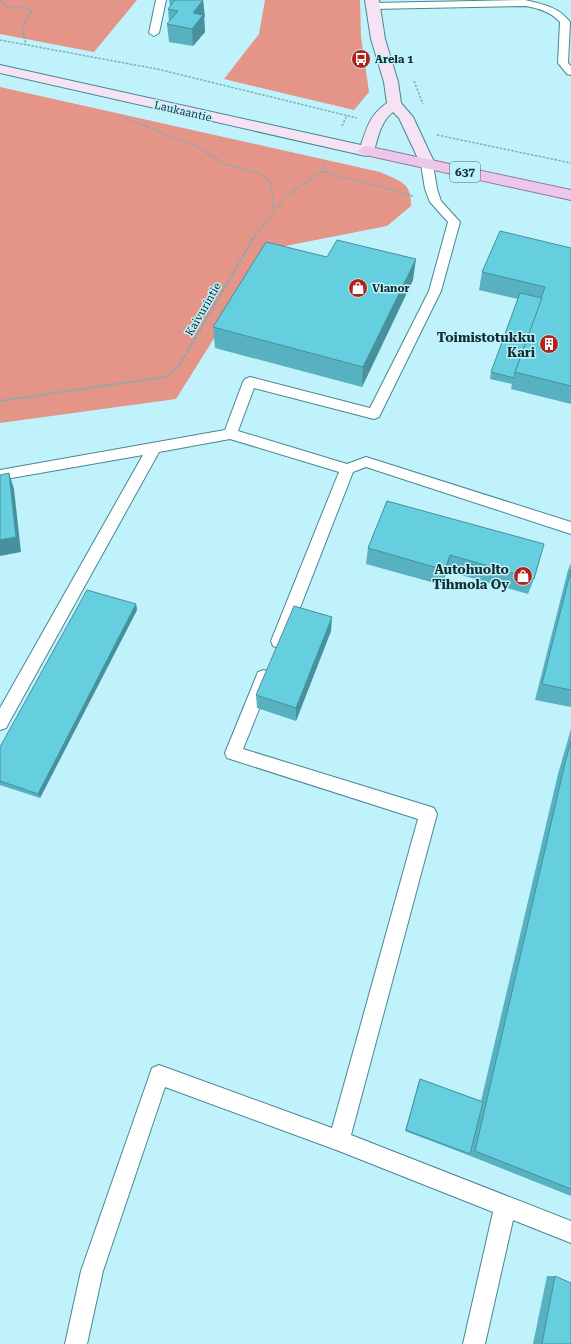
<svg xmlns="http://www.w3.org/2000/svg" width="571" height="1344" font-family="'Roboto Serif',serif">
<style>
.forest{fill:#e59488}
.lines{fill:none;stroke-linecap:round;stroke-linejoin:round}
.service-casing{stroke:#478791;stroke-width:2}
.secondary-casing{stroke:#478791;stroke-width:2}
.primary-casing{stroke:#96799f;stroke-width:2}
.path-far1{stroke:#82acb3;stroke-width:1.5;stroke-dasharray:2.5 1.5;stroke-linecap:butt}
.path{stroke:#82acb3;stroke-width:2;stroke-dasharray:3.5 1.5;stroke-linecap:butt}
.service{fill:#fff;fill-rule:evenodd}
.secondary{fill:#f5e3f4;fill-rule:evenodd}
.primary{fill:#ebc7e8;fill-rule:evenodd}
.wall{fill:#57b1c0}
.shaded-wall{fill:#47909c}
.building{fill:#65cedf;stroke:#47909c}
.labels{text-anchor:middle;stroke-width:3;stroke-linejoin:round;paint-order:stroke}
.far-poi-label{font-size:11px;font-weight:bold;fill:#132e32;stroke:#bff2fb;text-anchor:start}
.far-street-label{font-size:11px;fill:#132e32;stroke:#bff2fb}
.shield{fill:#bff2fb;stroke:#47696e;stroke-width:1}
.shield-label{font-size:12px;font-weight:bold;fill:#132e32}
.poi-label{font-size:13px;font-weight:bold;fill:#132e32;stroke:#bff2fb;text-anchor:end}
</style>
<rect width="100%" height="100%" fill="#bff2fb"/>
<g class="forest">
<path d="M0,0h137l-43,52 -94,-18z"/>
<path d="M265,0h95l1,37 8,55 -15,18 -130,-31 35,-45z"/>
<path d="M0,87l380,85c19,9 32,10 31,34l-24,20 -117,23 -94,150 -176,24z"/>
</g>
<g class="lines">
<defs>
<g id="service">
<path d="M156,0h10l-7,33 -5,3 -5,-3z"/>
<path d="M525,0c17,4 34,7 45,22l-2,41 3,3v9l-4,-1 -9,-11 2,-41c-9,-10 -22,-14 -35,-16l-152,3 -5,-3 5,-3z"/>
<path d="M427,161l6,3 4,25 4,12 19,21 -19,69 -62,126 -5,2 -120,-31 -16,43 109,33 19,-7 205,65v12l-205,-67 -13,5 -66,169 -2,5 -6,2 -6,-2 -2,-5 68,-169 -109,-33 -71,13 -153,276 -6,2v-22l143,-253 -143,25v-10l225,-40 18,-48 2,-3 5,-2 120,31 59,-117 19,-69 -18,-20 -5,-13 -4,-25z"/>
<path d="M264,670l6,2 2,5 -29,72 185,57 6,2 3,6 -86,321 220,86v22l-58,-23 -28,124h-22l30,-132 -154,-61 -174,-64 -62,184 -16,73h-22l16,-73 71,-203 7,-3 173,63 86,-309 -191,-61 -2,-5 31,-76 2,-5z"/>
</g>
<path id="secondary" d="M365,0h14l6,39 13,43 3,21 12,14 22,47 -3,3 -5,2 -5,-2 -23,-49 -6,-6c-12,9 -15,25 -19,39l-3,3 -5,2 -366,-83v-8l361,80c6,-18 9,-30 26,-42l-3,-21 -13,-43z"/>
<path id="primary" d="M366,146l205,44v10l-210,-46 -3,-3 3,-3z"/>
</defs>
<use href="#service" class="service-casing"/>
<use href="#secondary" class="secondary-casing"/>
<use href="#primary" class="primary-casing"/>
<g class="path-far1">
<path d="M1,0l5,7h18l8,4 -10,16 4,18"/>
<path d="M0,40l157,29 200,49"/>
<path d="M414,81l9,23"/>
<path d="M125,118l75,30 24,16 35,9 12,10 3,27"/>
<path d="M342,126l5,-11"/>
<path d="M437,135l134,28"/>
<path d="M322,171l91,25"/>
<path d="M255,236l30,-39 37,-26 4,-9"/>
</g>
<path class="path" d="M0,401l165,-24 14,-11 76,-131"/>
<use href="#service" class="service"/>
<use href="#secondary" class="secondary"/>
<use href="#primary" class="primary"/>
</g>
<g class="wall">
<path d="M169,0h34l2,32 -12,14 -24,-4 -2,-18 2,-2 -1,-13 2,-3z"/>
<path d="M571,248v156l-60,-15 1,-5 -22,-5 1,-7 27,-73 -39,-9 3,-18z"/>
<path d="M327,257l86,23 -51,107 -147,-39 -2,-21z"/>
<path d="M387,501l147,78 -6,15 -81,-23 -5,14 -76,-21 2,-16z"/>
<path d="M571,563v144l-36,-7 33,-130z"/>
<path d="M136,604l1,6 -97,188 -40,-13v-38z"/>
<path d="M331,631l-35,90 -39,-13 -1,-13z"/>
<path d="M571,729v467l-103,-41 -63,-24 14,-50 1,-2 61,22 77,-327z"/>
<path d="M547,1276h8l16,68h-38z"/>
</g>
<g class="shaded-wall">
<path d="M192,0h11l2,17 -1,1 1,14 -12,14 -1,-17z"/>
<path d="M416,259l-3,21 -51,107 1,-20z"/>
<path d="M9,473l5,16 7,63 -21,4v-16z"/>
<path d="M450,555l-3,16 -5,14 3,-15z"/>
<path d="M136,604l1,6 -97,188 -2,-4z"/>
<path d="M332,617l-1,14 -35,90v-13z"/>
</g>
<g class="building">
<path d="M175,0h28l-10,13 10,2 -11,14 -25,-5 11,-13 -10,-2z"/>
<path d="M500,231l71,17v138l-56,-14 30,-85 -63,-15z"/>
<path d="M337,240l79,19 -53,108 -150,-40 53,-85 61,15z"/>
<path d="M520,293l22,5 -27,74 -1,6 -23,-6z"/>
<path d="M9,473l7,64 -16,3v-65z"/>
<path d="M387,501l157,43 -10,35 -84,-24 -5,15 -77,-22z"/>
<path d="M571,570v120l-29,-6z"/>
<path d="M87,590l49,14 -98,190 -38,-13v-34z"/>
<path d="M294,606l38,11 -36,91 -40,-13z"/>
<path d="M571,742v447l-96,-38 91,-392z"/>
<path d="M420,1079l63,23 -13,52 -64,-24z"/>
<path d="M555,1276l16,7v61h-29z"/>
</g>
<defs>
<symbol id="bus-disc" viewBox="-11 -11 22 22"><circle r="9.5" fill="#b2221b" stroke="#bff2fb"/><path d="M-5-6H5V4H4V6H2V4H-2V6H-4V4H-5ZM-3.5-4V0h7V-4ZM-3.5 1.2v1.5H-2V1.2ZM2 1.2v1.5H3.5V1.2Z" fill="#fff"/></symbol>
<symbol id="shop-disc" viewBox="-11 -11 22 22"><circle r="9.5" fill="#b2221b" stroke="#bff2fb"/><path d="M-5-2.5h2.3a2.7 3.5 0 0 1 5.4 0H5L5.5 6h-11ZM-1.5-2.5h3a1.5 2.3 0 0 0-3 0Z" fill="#fff"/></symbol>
<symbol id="building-disc" viewBox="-11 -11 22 22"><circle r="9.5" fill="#b2221b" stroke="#bff2fb"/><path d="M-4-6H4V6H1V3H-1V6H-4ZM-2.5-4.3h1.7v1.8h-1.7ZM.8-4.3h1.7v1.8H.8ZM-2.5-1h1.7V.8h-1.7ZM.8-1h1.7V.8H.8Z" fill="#fff"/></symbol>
</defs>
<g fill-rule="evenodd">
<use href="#bus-disc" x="350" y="48" width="22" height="22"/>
<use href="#shop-disc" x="347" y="277" width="22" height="22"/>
<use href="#building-disc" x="538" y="333" width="22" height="22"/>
<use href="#shop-disc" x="512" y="565" width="22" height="22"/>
</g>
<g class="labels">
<g class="far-poi-label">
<text x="375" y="63">Arela 1</text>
<text x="372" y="292">Vianor</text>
</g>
<g class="far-street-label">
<text transform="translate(183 111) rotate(13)" y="4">Laukaantie</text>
<text transform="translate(203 309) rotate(-60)" y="4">Kaivurintie</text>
</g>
<rect class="shield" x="450" y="162" width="30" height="20" rx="3"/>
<g class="shield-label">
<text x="465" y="176">637</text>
</g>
<g class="poi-label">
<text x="535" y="342">Toimistotukku<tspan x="535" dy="15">Kari</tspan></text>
<text x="509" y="574">Autohuolto<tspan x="509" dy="15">Tihmola Oy</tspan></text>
</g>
</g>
</svg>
